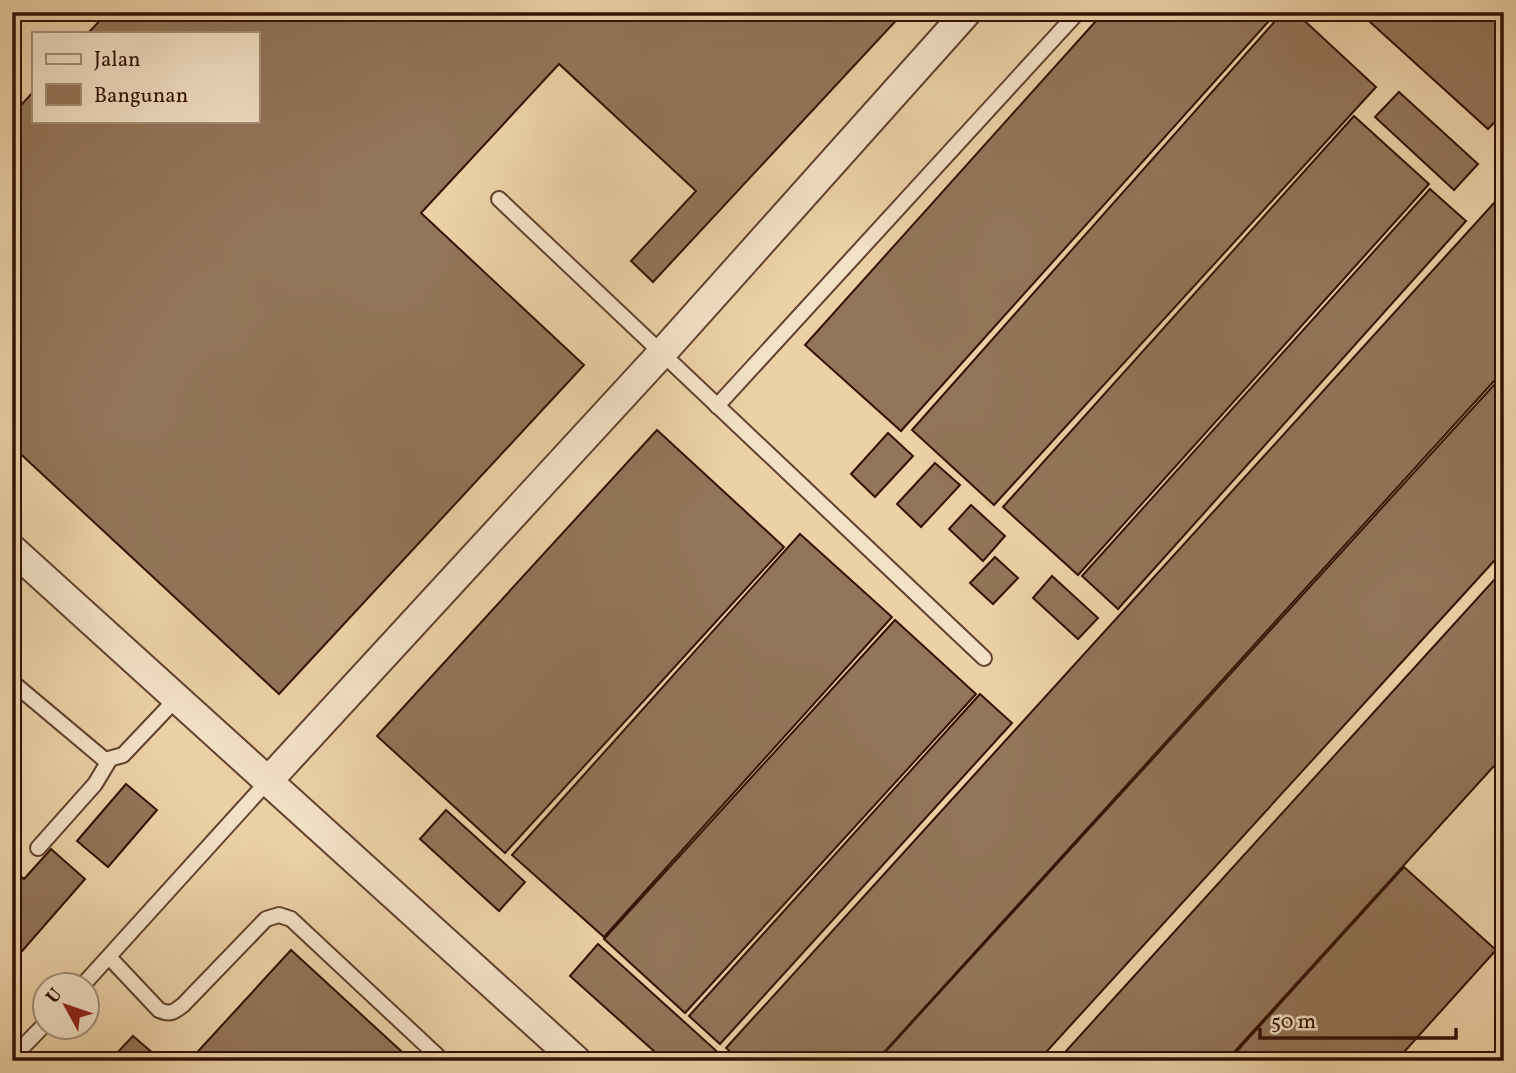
<svg xmlns="http://www.w3.org/2000/svg" width="1516" height="1073" font-family="Vollkorn,serif">
<style>
.building{fill:#937559;stroke:#331105;stroke-width:2}
.lines{fill:none;stroke-linecap:round;stroke-linejoin:round}
.lane-casing{stroke:#61412e;stroke-width:18}
.street-casing{stroke:#61412e;stroke-width:32}
.lane{stroke:#f3e1c6;stroke-width:14}
.street{stroke:#f3e1c6;stroke-width:28}
</style>
<rect width="100%" height="100%" fill="#ecd1a7"/>
<filter id="stains"><feTurbulence type="fractalNoise" baseFrequency=".00286" numOctaves="4"/><feColorMatrix values="0 0 0 0 .2 0 0 0 0 .09 0 0 0 0 .02 0 0 0 .5 -.17"/></filter>
<radialGradient id="worn" r=".72"><stop offset=".6" stop-color="#630" stop-opacity="0"/><stop offset="1" stop-color="#630" stop-opacity=".3"/></radialGradient>
<g class="building">
<path d="M108,12h796l-251,270 -22,-21 65,-70 -137,-127 -138,149 163,152 -305,329 -267,-248v-331l21,-23v29h224v-88h-169z"/>
<path d="M1104,12h173l-376,419 -96,-86z"/>
<path d="M1283,12h12l81,75 -382,418 -82,-75z"/>
<path d="M1359,12h143l2,2v98l-16,17z"/>
<path d="M1399,92l79,72 -24,26 -79,-73z"/>
<path d="M1354,116l75,68 -351,391 -75,-68z"/>
<path d="M1430,189l36,32 -348,388 -36,-33z"/>
<path d="M1504,192v178l-628,691h-135l-15,-13z"/>
<path d="M1504,374v176l-466,511h-161z"/>
<path d="M657,430l127,117 -279,306 -128,-117z"/>
<path d="M888,433l25,23 -38,41 -24,-23z"/>
<path d="M935,463l25,22 -39,42 -24,-23z"/>
<path d="M971,505l34,31 -22,25 -34,-32z"/>
<path d="M800,534l92,83 -288,320 -92,-82z"/>
<path d="M995,557l23,21 -25,26 -23,-21z"/>
<path d="M1504,569v186l-278,306h-169z"/>
<path d="M1052,576l46,42 -20,21 -45,-41z"/>
<path d="M895,620l81,74 -291,319 -81,-74z"/>
<path d="M980,694l32,29 -292,321 -31,-28z"/>
<path d="M126,784l31,26 -49,57 -31,-26z"/>
<path d="M446,810l79,72 -26,29 -79,-72z"/>
<path d="M51,849l34,30 -69,79 -4,-4v-85l12,10z"/>
<path d="M1404,867l92,83 -100,111h-168z"/>
<path d="M598,944l124,112 -4,5h-53l-95,-85z"/>
<path d="M291,950l121,111h-219l-2,-2z"/>
<path d="M133,1036l29,25h-36l-9,-8z"/>
</g>
<g class="lines">
<defs>
<g id="lane">
<path d="M499,199l485,459"/>
<path d="M717,406l361,-394"/>
<path d="M12,682l93,78 18,-5 54,-57"/>
<path d="M38,848l57,-64 15,-25"/>
<path d="M109,957l50,53c11,5 15,2 24,-5l83,-86 13,-4 12,4 152,142"/>
<path d="M82,986l186,-205"/>
<path d="M12,1058l34,-35"/>
</g>
<g id="street">
<path d="M12,549l565,512"/>
<path d="M268,781l394,-428 305,-341"/>
</g>
</defs>
<use href="#lane" class="lane-casing"/>
<use href="#street" class="street-casing"/>
<use href="#lane" class="lane"/>
<use href="#street" class="street"/>
</g>
<rect width="1516" height="1073" fill="none" stroke="#ecd1a7" stroke-width="42"/>
<rect x="14" y="14" width="1488" height="1045" fill="none" stroke="#331105" stroke-width="3.5"/>
<rect x="21" y="21" width="1474" height="1031" fill="none" stroke="#331105" stroke-width="2"/>
<rect x="32" y="32" width="228" height="91" fill="#f3e1c6" stroke="#a68e79" stroke-width="2"/>
<rect x="46" y="54" width="35" height="10" fill="#f3e1c6" stroke="#a68e79" stroke-width="2"/>
<text x="94" y="66" font-size="21" fill="#331105">Jalan</text>
<rect x="46" y="84" width="35" height="21" fill="#937559" stroke="#a68e79" stroke-width="2"/>
<text x="94" y="102" font-size="21" fill="#331105">Bangunan</text>
<g transform="translate(66 1006) rotate(310)"><circle r="33" fill="#f3e1c6" stroke="#a68e79" stroke-width="2"/>
<path d="M0-5L12 26L0 18L-12 26Z" fill="#8f2418"/>
<text y="-10" font-size="19" font-weight="bold" text-anchor="middle" fill="#331105">U</text>
</g>
<path d="M1260 1028v10h196v-10" fill="none" stroke="#331105" stroke-width="3.5"/>
<text x="1271" y="1028" font-size="21" fill="#331105" stroke="#f3e1c6" stroke-width="5" paint-order="stroke">50 m</text>
<rect width="100%" height="100%" filter="url(#stains)"/>
<rect width="100%" height="100%" fill="url(#worn)"/>
</svg>
